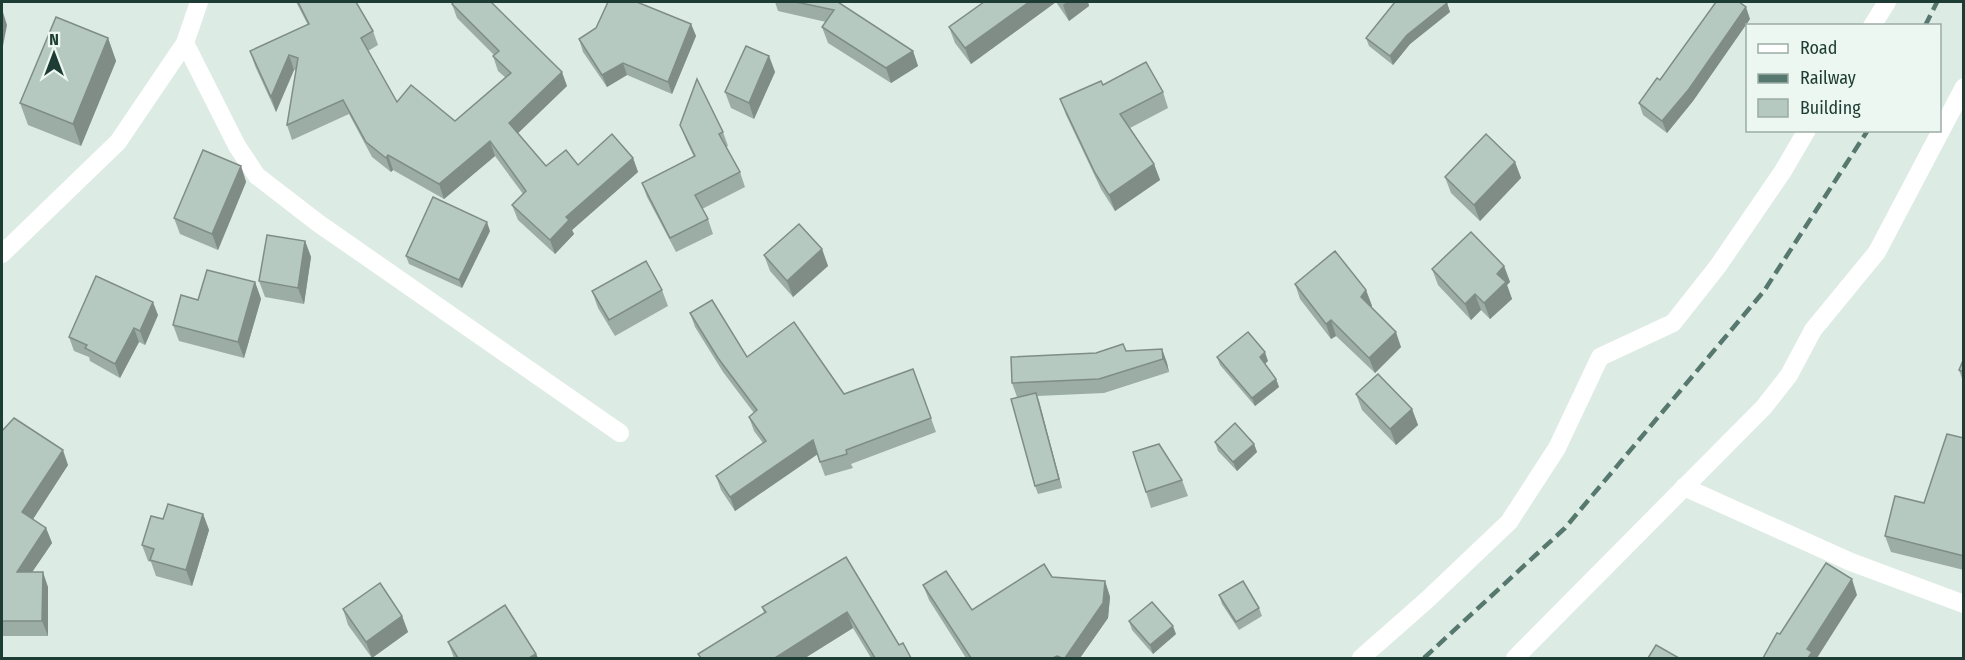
<svg xmlns="http://www.w3.org/2000/svg" width="1965" height="660" font-family="'Fira Sans Condensed',sans-serif">
<style>
.lines{fill:none;stroke-linecap:round;stroke-linejoin:round}
.minor{stroke:#fff;stroke-width:18}
.rail{stroke:#57786f;stroke-width:4.5;stroke-dasharray:12 6;stroke-linecap:butt}
.wall{fill:#9cada5}
.shaded-wall{fill:#7f8d86}
.building{fill:#b5c9c0;stroke:#7f8d86;stroke-width:1.5}
</style>
<rect width="100%" height="100%" fill="#ddebe5"/>
<g class="lines">
<g class="minor">
<path d="M1872,26l15,-24"/>
<path d="M185,43l52,103 20,30 61,47 302,210"/>
<path d="M2,254l116,-112 67,-99 14,-41"/>
<path d="M1684,487l167,75 113,42"/>
<path d="M1361,658l67,-59 81,-77 48,-74 43,-91 73,-34 45,-57 65,-95 24,-41"/>
<path d="M1515,658l249,-251 25,-32 24,-45 64,-78 87,-165"/>
</g>
<g class="rail">
<path d="M1925,26l12,-24"/>
<path d="M1424,658l141,-130 199,-237 104,-161"/>
</g>
</g>
<g class="wall">
<path d="M296,2h60l17,29 5,14 -10,6 29,51 58,19 51,-43 -8,-7 -5,-15 1,-1 -37,-37 -5,-14 115,82 -49,47 28,33 32,-1 55,-7 5,14 -66,58 2,4 -19,20 -37,-34 -6,-15 11,-11 -28,-38 -51,43 -51,-29 -2,2 -19,-15 -23,-43 -57,26 -5,-15 9,-55h-2l-18,42 -21,-46 -5,-15 58,-26z"/>
<path d="M775,2h63l75,49 5,15 -27,17 -63,-40 -6,-16 4,-5 -48,-11z"/>
<path d="M984,2h104l1,4 -20,15 -13,-19 -85,62 -16,-21 -6,-16z"/>
<path d="M1447,3l3,9 -40,32 -17,21 -24,-19 -3,-8z"/>
<path d="M1750,19l-57,82 -26,32 -24,-18 -4,-12 21,-23z"/>
<path d="M691,24l5,12 -24,58 -45,-19 -20,12 -24,-35 -4,-13z"/>
<path d="M108,38l8,23 -35,85 -53,-21 -8,-22z"/>
<path d="M769,56l6,16 -21,47 -23,-11 -6,-16z"/>
<path d="M1103,85l60,7 5,16 -38,20 24,36 6,16 -45,31 -14,-22 -35,-74 -6,-16z"/>
<path d="M680,125l43,7 5,14 -2,1 14,25 5,15 -43,22 6,10 5,15 -37,18 -29,-55 -5,-14 52,-26 -8,-17z"/>
<path d="M1515,162l6,16 -41,43 -29,-28 -6,-16z"/>
<path d="M241,166l5,16 -28,68 -38,-16 -6,-16z"/>
<path d="M490,231l-28,57 -53,-24 -3,-8z"/>
<path d="M305,241l6,16 -7,47 -39,-7 -6,-16z"/>
<path d="M822,249l6,17 -35,31 -23,-26 -6,-16z"/>
<path d="M1504,266l6,16 -3,3 5,14 -22,20 -9,-9 -10,10 -33,-35 -6,-16z"/>
<path d="M255,282l6,17 -17,59 -65,-17 -6,-16z"/>
<path d="M1295,284l71,6 6,16 -1,1 30,40 -26,26 -39,-37 -5,3 -31,-40z"/>
<path d="M662,290l6,16 -53,30 -17,-28 -6,-17z"/>
<path d="M690,313l57,44 97,37 69,-25 23,63 -85,32 2,4 -28,8 -8,-22 -82,57 -14,-21 -5,-14 47,-33 -9,-12 -5,-14 5,-4 -31,-41 -28,-45z"/>
<path d="M158,315l-13,30 -6,-3 -19,36 -30,-17 -1,-4 -15,-6 -5,-14z"/>
<path d="M1162,349l5,14 2,9 -65,21 -67,3 25,92 -24,6 -3,-8 -18,-89 -5,-14 114,-32z"/>
<path d="M1217,357l51,4 -3,3 11,15 3,8 -24,19 -35,-41z"/>
<path d="M1959,370l5,2v12z"/>
<path d="M1356,394l56,15 6,16 -22,20 -34,-35z"/>
<path d="M2,431l66,34 -35,54 13,9 6,15 -20,29 16,15v49h-46z"/>
<path d="M1964,438v132l-73,-18 -6,-16 39,-33z"/>
<path d="M1215,442l39,2 3,8 -20,19 -19,-20z"/>
<path d="M1182,480l6,16 -37,12 -5,-16z"/>
<path d="M203,514l6,16 -17,56 -36,-10 -5,-14 -3,-1 -6,-16 21,-26z"/>
<path d="M846,557l53,88 12,13h-40l-18,-30 -48,30h-105l-2,-4 66,-41 -2,-6z"/>
<path d="M1052,577l53,4 5,16 -2,21 -28,40h-114l-37,-58 -6,-15 49,25z"/>
<path d="M1219,595l40,13 3,8 -23,14 -17,-26z"/>
<path d="M343,609l59,7 6,16 -36,26 -24,-33z"/>
<path d="M1129,621l47,13 -23,20 -21,-24z"/>
<path d="M448,642l88,12 2,4h-84z"/>
</g>
<g class="shaded-wall">
<path d="M1029,2h27l-85,62 -6,-16z"/>
<path d="M1067,2h21l1,4 -20,15 -6,-16z"/>
<path d="M1447,3l3,9 -40,32 -17,21 -3,-9 17,-21z"/>
<path d="M1746,7l4,12 -57,82 -26,32 -5,-12z"/>
<path d="M2,9l5,16 -5,26z"/>
<path d="M691,24l5,12 -24,58 -4,-12z"/>
<path d="M108,38l8,23 -35,85 -8,-22z"/>
<path d="M913,51l5,15 -27,17 -5,-15z"/>
<path d="M289,55l5,15 -18,42 -5,-15z"/>
<path d="M769,56l6,16 -21,47 -5,-16z"/>
<path d="M623,63l4,12 -20,12 -5,-12z"/>
<path d="M562,72l5,14 -53,51 -5,-14z"/>
<path d="M490,141l5,15 -51,43 -5,-15z"/>
<path d="M388,155l5,15 -2,2 -5,-14z"/>
<path d="M633,158l5,14 -66,58 2,4 -19,20 -5,-14 16,-23z"/>
<path d="M1515,162l6,16 -41,43 -6,-16z"/>
<path d="M1154,164l6,16 -45,31 -6,-16z"/>
<path d="M241,166l5,16 -28,68 -6,-16z"/>
<path d="M487,222l3,9 -28,57 -3,-8z"/>
<path d="M305,241l6,16 -7,47 -6,-16z"/>
<path d="M822,249l6,17 -35,31 -6,-16z"/>
<path d="M1504,266l6,16 -3,3 5,14 -22,20 -6,-16 13,-29z"/>
<path d="M255,282l6,17 -17,59 -6,-16z"/>
<path d="M1366,290l6,16 -6,6 -5,-15z"/>
<path d="M1475,294l6,16 -10,10 -6,-16z"/>
<path d="M153,302l5,13 -13,30 -5,-14z"/>
<path d="M1331,320l5,16 -5,3 -5,-15z"/>
<path d="M134,328l5,14 -19,36 -5,-14z"/>
<path d="M1396,332l5,15 -26,26 -6,-15z"/>
<path d="M1162,349l5,14 2,9 -6,-13z"/>
<path d="M1265,352l3,9 -5,4 -3,-8z"/>
<path d="M1276,379l3,8 -24,19 -3,-8z"/>
<path d="M1036,393l3,8 23,87 -3,-9z"/>
<path d="M1412,409l6,16 -22,20 -6,-16z"/>
<path d="M813,440l5,14 -83,57 -5,-14z"/>
<path d="M1254,444l3,8 -20,19 -4,-9z"/>
<path d="M63,450l5,15 -40,62 -6,-15z"/>
<path d="M203,514l6,16 -17,56 -6,-16z"/>
<path d="M46,528l6,15 -30,44 -5,-15z"/>
<path d="M43,572l5,15v49l-6,-15z"/>
<path d="M1852,579l5,16 -40,63h-9l-1,-9z"/>
<path d="M1105,581l5,16 -2,21 -28,40h-15z"/>
<path d="M847,612l6,16 -48,30h-30z"/>
<path d="M402,616l6,16 -36,26 -6,-16z"/>
<path d="M1173,626l3,8 -23,20 -3,-9z"/>
<path d="M536,654l2,4h-9z"/>
</g>
<g class="building">
<path d="M298,2h58l17,29 -12,7 36,64 14,-17 44,36 56,-48 -18,-17 6,-5 -47,-47 2,-2h37l71,70 -53,51 37,43 20,-16 12,15 34,-31 21,24 -67,59 3,3 -19,20 -38,-35 14,-14 -36,-50 -51,43 -51,-29 -2,3 -20,-16 -23,-42 -56,25 11,-67 -9,-3 -18,42 -21,-46 59,-27z"/>
<path d="M608,2h29l54,22 -23,58 -45,-19 -21,12 -23,-36 17,-11z"/>
<path d="M796,2h42l75,49 -27,17 -64,-41 12,-17z"/>
<path d="M984,2h45l-64,46 -16,-21z"/>
<path d="M1395,2h50l2,1 -40,32 -17,21 -24,-18z"/>
<path d="M1716,2h23l7,5 -57,82 -27,32 -23,-18 18,-25 3,2z"/>
<path d="M56,17l52,21 -35,86 -53,-21z"/>
<path d="M746,46l23,10 -20,47 -24,-11z"/>
<path d="M1146,62l17,30 -43,22 34,50 -45,31 -14,-22 -35,-74 41,-18 2,4z"/>
<path d="M697,79l26,53 -4,2 21,38 -45,23 13,24 -38,19 -28,-55 53,-27 -15,-31z"/>
<path d="M1486,134l29,28 -41,43 -29,-28z"/>
<path d="M203,150l38,16 -29,68 -38,-16z"/>
<path d="M433,197l54,25 -28,58 -53,-24z"/>
<path d="M799,224l23,25 -35,32 -23,-26z"/>
<path d="M1471,232l33,34 -7,8 9,8 -22,21 -9,-9 -10,10 -33,-35z"/>
<path d="M267,235l38,6 -7,47 -39,-7z"/>
<path d="M1335,251l31,39 -5,7 35,35 -27,26 -38,-38 -5,4 -31,-40z"/>
<path d="M646,261l16,29 -53,30 -17,-29z"/>
<path d="M207,270l48,12 -17,60 -65,-17 8,-30 17,5z"/>
<path d="M96,276l57,26 -13,29 -6,-3 -19,36 -30,-16 2,-3 -18,-8z"/>
<path d="M712,300l35,57 47,-35 50,72 69,-25 18,49 -85,32 1,4 -27,8 -7,-22 -83,57 -14,-21 50,-35 -17,-24 8,-7 -39,-52 -28,-45z"/>
<path d="M1248,332l17,20 -5,5 16,22 -24,19 -35,-41z"/>
<path d="M1123,344l3,7 36,-2 1,10 -64,20 -87,4 -1,-26 85,-4z"/>
<path d="M1964,358v14l-5,-2z"/>
<path d="M1378,374l34,35 -22,20 -34,-35z"/>
<path d="M1036,393l23,86 -24,7 -24,-87z"/>
<path d="M14,418l49,32 -41,62 24,16 -29,44h26l-1,49h-40v-190z"/>
<path d="M1235,423l19,21 -21,18 -18,-20z"/>
<path d="M1947,434l17,4v118l-79,-20 10,-40 29,7z"/>
<path d="M1159,444l23,36 -36,12 -13,-40z"/>
<path d="M168,504l35,10 -17,56 -36,-10 4,-11 -12,-4 9,-29 12,3z"/>
<path d="M846,557l53,88 4,-2 8,15h-36l-28,-46 -72,46h-74l-3,-4 68,-42 -4,-5z"/>
<path d="M1826,563l26,16 -45,70 5,3 -4,6h-45l14,-25 3,1z"/>
<path d="M1044,564l8,13 53,4 -2,22 -38,55h-3l-5,-2 -4,2h-82l-48,-73 23,-14 26,39z"/>
<path d="M1243,581l16,27 -23,14 -17,-27z"/>
<path d="M380,583l22,33 -36,26 -23,-33z"/>
<path d="M1152,602l21,24 -23,19 -21,-24z"/>
<path d="M505,605l31,49 -7,4h-71l-10,-16z"/>
<path d="M1656,645l23,13h-31z"/>
</g>
<rect width="1965" height="660" fill="none" stroke="#1d3c33" stroke-width="6"/>
<rect x="1746" y="24" width="195" height="108" fill="#edf7f2" stroke="#9aaca6" stroke-width="1.5"/>
<rect x="1758" y="44" width="30" height="9" fill="#ffffff" stroke="#9aaca6" stroke-width="1.5"/>
<text x="1800" y="54" font-size="18" fill="#1d3c33">Road</text>
<rect x="1758" y="74" width="30" height="9" fill="#57786f" stroke="#9aaca6" stroke-width="1.5"/>
<text x="1800" y="84" font-size="18" fill="#1d3c33">Railway</text>
<rect x="1758" y="99" width="30" height="18" fill="#b5c9c0" stroke="#9aaca6" stroke-width="1.5"/>
<text x="1800" y="114" font-size="18" fill="#1d3c33">Building</text>
<g transform="translate(54 54)" stroke="#edf7f2" stroke-width="4.5" paint-order="stroke">
<path d="M0-4.5L10 22L0 15L-10 22Z" fill="#1d3c33"/>
<text y="-9" font-size="16" font-weight="bold" text-anchor="middle" fill="#1d3c33">N</text>
</g>
</svg>
